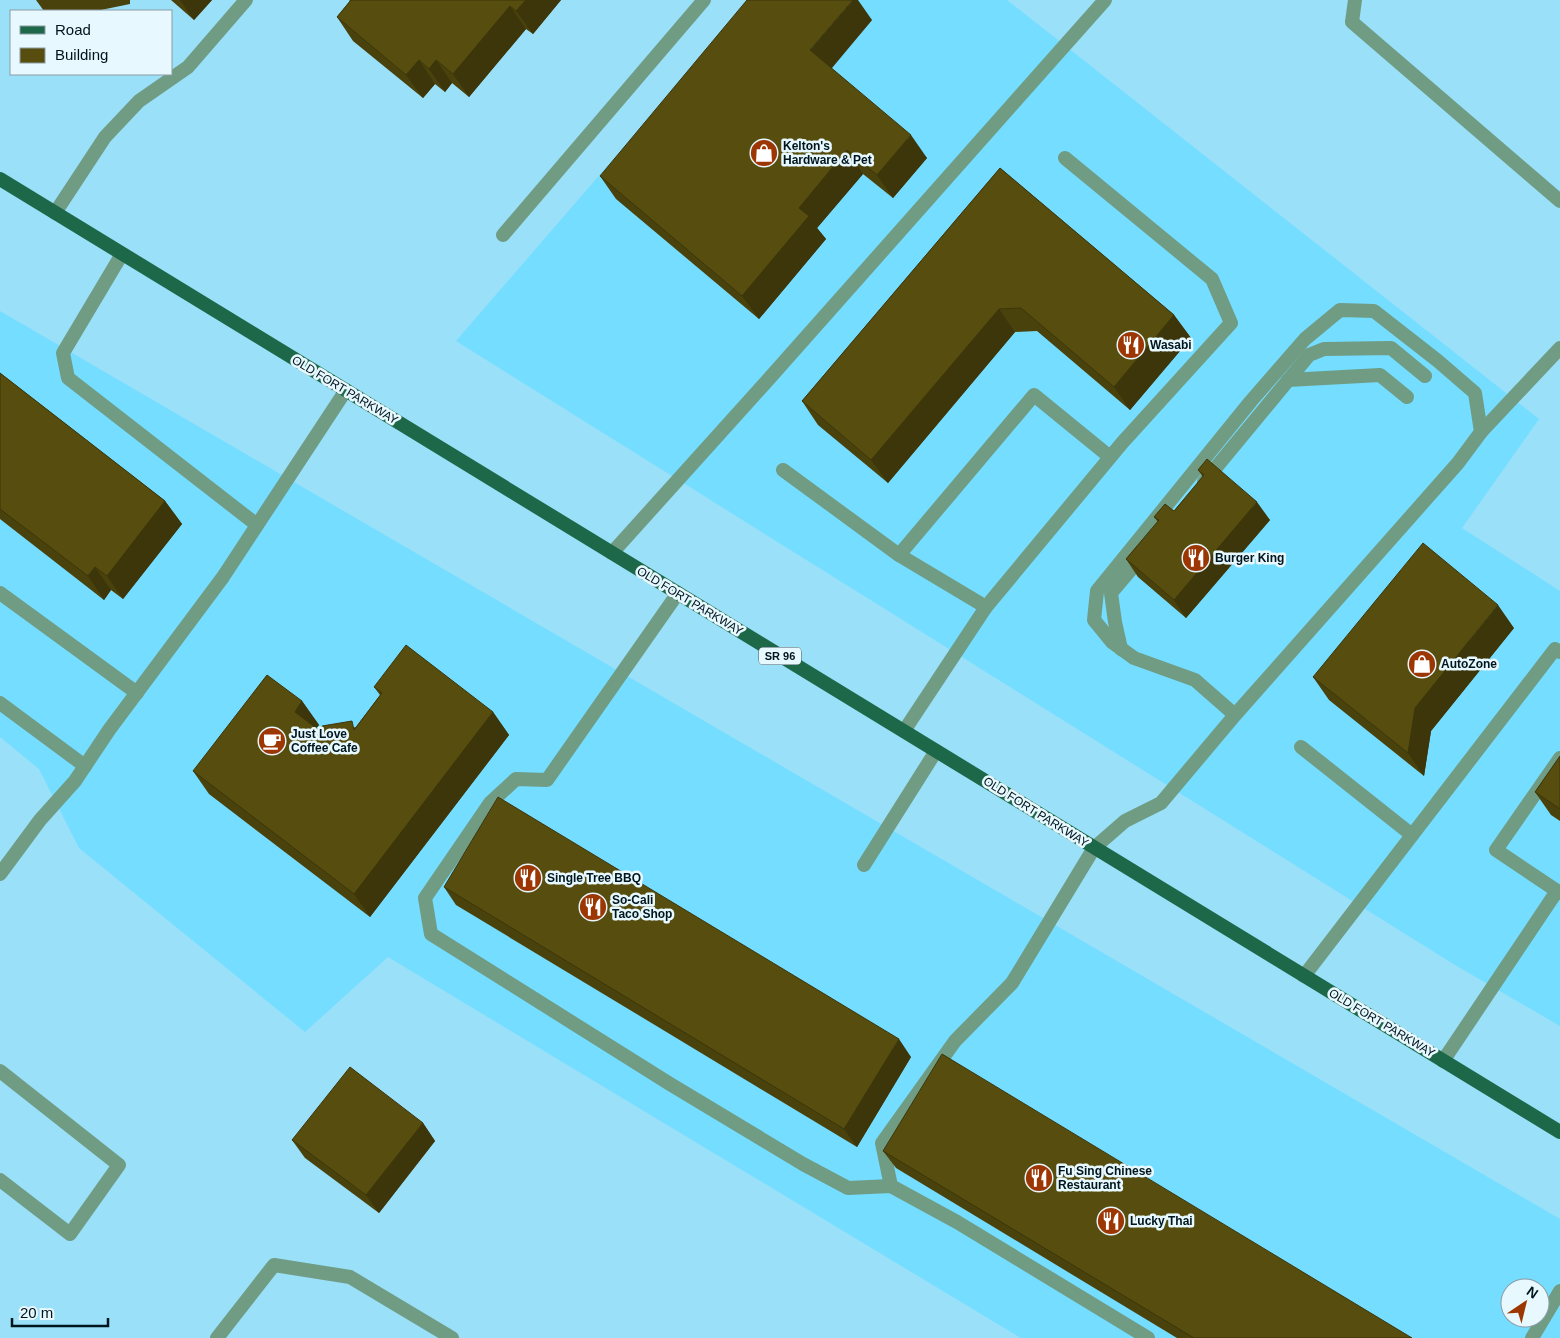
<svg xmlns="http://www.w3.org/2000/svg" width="1560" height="1338" font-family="Helvetica,sans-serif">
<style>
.built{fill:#75ddff;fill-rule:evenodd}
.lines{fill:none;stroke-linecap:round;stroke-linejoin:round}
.service{stroke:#709c84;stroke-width:14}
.primary{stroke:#1c6848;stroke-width:14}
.wall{fill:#4a420c}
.shaded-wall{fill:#3c360a}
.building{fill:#564d0e;stroke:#3c360a}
.labels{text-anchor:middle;stroke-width:5;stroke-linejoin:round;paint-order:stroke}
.shield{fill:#e7f8fe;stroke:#455960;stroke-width:1}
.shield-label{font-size:11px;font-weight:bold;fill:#00151d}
.poi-label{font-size:12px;font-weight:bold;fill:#00151d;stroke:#e7f8fe;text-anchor:start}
.street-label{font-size:12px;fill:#00151d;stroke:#e7f8fe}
</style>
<rect width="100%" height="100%" fill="#99e0f8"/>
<g class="built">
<path d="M751,0h256l532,419 -77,109 98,63v435l-105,-61 -999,-624z"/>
<path d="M0,311l1560,908v119h-539l-633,-381 -83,75 -226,-184 -40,-79 -39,-32zM1510,1288h30v30h-30z"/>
</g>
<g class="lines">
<g class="service">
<path d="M1355,0l-3,22 208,179"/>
<path d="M55,213l50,-76 34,-36 49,-34 58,-67"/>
<path d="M503,235l201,-235"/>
<path d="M122,254l-59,99 5,25 189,147"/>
<path d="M1288,380l92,-5 27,22"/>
<path d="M1481,432l79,-84"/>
<path d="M783,470l116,85 87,52"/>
<path d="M1204,482l105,-127 15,-6 67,-1 34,28"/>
<path d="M612,553l155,-172 338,-381"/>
<path d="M899,555l135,-160 76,62"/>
<path d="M0,593l137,100"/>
<path d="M678,593l-131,187 -31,-1 -26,24 -65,95 6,36 239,150 133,80 45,24 43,-2 66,36 191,116"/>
<path d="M1121,649l-6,-27 -4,-29 33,-39"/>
<path d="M0,703l85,63"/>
<path d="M904,731l82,-124 136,-164 109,-120 -19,-44 -147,-121"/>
<path d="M1301,747l111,88"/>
<path d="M864,865l72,-114"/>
<path d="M0,874l40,-54 35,-39 34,-51 114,-153 123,-187"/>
<path d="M1557,891l-61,-41 64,-92"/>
<path d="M1304,976l251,-327 5,3"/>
<path d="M1443,1061l114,-170 3,2"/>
<path d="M0,1071l119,94 -49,69 -70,-54"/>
<path d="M891,1186l-9,-43 73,-102 57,-58 82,-135 31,-27 36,-18 74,-88 223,-252 23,-31 -6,-39 -37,-32 -64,-50 -34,-1 -35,29 -54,62 -154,190 -3,29 18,22 22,16 61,22 40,35"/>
<path d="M217,1338l57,-73 76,12 102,61"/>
<path d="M1532,1338l28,-47"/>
</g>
<path class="primary" d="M0,179l1560,953"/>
</g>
<g class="wall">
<path d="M36,0h94v4l-34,7h-52z"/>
<path d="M171,0h41l-18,20z"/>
<path d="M349,0h212l-28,34 -7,-5 -57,68 -17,-14 -7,9 -10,-8 -12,14 -70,-57 -16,-24 13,-16z"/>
<path d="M872,20l-41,48 96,90 -34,40 -30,-24 -46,54 9,11 -67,80 -143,-120 -16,-23z"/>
<path d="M1000,168l174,147 17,23 -61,72 -93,-79 -22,1 -127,151 -70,-58 -16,-24z"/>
<path d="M0,373l165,128 17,23 -59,75 -12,-9 -7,10 -104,-81z"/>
<path d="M1198,470l72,50 -84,98 -48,-41 -12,-18 32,-37 -4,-5 20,-6 29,-34z"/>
<path d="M1514,628l-83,103 -7,45 -95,-76 -16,-23z"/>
<path d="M374,687l119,25 16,23 -139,182 -161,-123 -16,-23 109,-70 17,24 -3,3 8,6 32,-7 24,-32z"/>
<path d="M1560,756v65l-9,-6 -16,-23z"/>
<path d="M444,887l467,170 -54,90 -401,-242z"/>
<path d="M423,1123l12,18 -56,72 -74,-55 -13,-18z"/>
<path d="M883,1151l529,187h-235l-281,-170z"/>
</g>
<g class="shaded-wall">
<path d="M180,0h32l-18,20z"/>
<path d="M526,0h35l-28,34 -17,-23z"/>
<path d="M853,0h5l14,20 -45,54 -17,-24z"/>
<path d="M510,6l16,23 -57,68 -16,-23z"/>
<path d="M419,60l16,24 -12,14 -17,-23z"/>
<path d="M436,60l16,23 -7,9 -16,-23z"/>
<path d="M911,135l16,23 -34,40 -16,-23z"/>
<path d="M847,150l16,24 -46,54 9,11 -67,80 -17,-23 57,-88z"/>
<path d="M999,309l16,23 -127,151 -17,-23z"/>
<path d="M1174,315l17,23 -61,72 -16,-23z"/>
<path d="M165,501l17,23 -59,75 -16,-23z"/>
<path d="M1257,502l13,18 -84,98 -12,-18z"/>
<path d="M95,567l16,23 -7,10 -16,-24z"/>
<path d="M1498,605l16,23 -83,103 -7,45 -16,-23 7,-45z"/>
<path d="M302,701l17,24 -8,10 -16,-23z"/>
<path d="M493,712l16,23 -139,182 -16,-23z"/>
<path d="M899,1039l12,18 -54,90 -13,-18z"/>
<path d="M423,1123l12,18 -56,72 -13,-18z"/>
</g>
<g class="building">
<path d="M351,0h175l-10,11 -6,-5 -57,68 -17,-14 -7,9 -10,-9 -13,15 -69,-58z"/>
<path d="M747,0h106l-43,50 101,85 -34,40 -30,-25 -48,58 10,8 -67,80 -142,-120z"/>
<path d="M1000,168l174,147 -60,72 -93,-79 -22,1 -128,151 -69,-59z"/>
<path d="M0,373l165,128 -58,75 -12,-9 -7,9 -88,-67z"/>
<path d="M1207,459l50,43 -83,98 -48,-41 33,-39 -5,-3 11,-13 9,7 30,-36 -6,-5z"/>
<path d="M1423,543l75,62 -83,103 -7,45 -95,-76z"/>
<path d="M406,645l87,67 -139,182 -161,-123 74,-96 35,26 -7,11 29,22 -2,-8 30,-5 2,9 28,-37 -8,-6z"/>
<path d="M1560,756v53l-25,-17z"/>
<path d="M498,797l401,242 -55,90 -400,-242z"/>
<path d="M942,1054l470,284h-218l-311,-187z"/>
<path d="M350,1067l73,56 -57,72 -74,-55z"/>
</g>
<defs>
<symbol id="shop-disc" viewBox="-11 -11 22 22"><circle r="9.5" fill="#9c3704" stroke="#e7f8fe"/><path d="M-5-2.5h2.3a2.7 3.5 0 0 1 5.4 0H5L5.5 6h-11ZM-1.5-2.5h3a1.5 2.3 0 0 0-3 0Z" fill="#fff"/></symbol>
<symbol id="restaurant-disc" viewBox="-11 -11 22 22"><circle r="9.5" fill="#9c3704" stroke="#e7f8fe"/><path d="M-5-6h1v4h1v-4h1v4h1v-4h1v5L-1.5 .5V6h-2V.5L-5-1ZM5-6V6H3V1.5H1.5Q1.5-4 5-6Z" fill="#fff"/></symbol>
<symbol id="cafe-disc" viewBox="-11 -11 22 22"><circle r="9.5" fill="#9c3704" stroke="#e7f8fe"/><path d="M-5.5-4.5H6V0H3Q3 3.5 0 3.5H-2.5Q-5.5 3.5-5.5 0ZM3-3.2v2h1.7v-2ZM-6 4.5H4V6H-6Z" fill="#fff"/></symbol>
</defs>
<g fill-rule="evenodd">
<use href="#shop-disc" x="748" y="137" width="32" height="32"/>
<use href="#restaurant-disc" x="1115" y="329" width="32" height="32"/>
<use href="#restaurant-disc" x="1180" y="542" width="32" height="32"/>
<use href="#shop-disc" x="1406" y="648" width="32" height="32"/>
<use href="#cafe-disc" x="256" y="725" width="32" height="32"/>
<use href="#restaurant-disc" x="512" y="862" width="32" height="32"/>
<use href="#restaurant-disc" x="577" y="891" width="32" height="32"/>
<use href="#restaurant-disc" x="1023" y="1162" width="32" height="32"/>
<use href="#restaurant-disc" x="1095" y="1205" width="32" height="32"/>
</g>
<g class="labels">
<rect class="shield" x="759" y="647.5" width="42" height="17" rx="4"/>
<g class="shield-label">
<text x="780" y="660">SR 96</text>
</g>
<g class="poi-label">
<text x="783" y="150">Kelton's<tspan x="783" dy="14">Hardware &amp; Pet</tspan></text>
<text x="1150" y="349">Wasabi</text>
<text x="1215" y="562">Burger King</text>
<text x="1441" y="668">AutoZone</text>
<text x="291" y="738">Just Love<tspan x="291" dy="14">Coffee Cafe</tspan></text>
<text x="547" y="882">Single Tree BBQ</text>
<text x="612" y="904">So-Cali<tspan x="612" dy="14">Taco Shop</tspan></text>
<text x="1058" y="1175">Fu Sing Chinese<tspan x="1058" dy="14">Restaurant</tspan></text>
<text x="1130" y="1225">Lucky Thai</text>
</g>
<g class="street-label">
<text transform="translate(345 390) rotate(31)" y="4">OLD FORT PARKWAY</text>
<text transform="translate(690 601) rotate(31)" y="4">OLD FORT PARKWAY</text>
<text transform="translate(1036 812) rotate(32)" y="4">OLD FORT PARKWAY</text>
<text transform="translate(1382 1023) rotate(31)" y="4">OLD FORT PARKWAY</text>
</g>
</g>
<rect x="10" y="10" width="162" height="65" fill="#e7f8fe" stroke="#8b9da4"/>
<rect x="20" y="26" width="25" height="8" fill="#1c6848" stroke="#8b9da4"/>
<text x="55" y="35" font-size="15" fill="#00151d">Road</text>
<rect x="20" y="48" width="25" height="15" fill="#564d0e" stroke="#8b9da4"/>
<text x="55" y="60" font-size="15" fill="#00151d">Building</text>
<g transform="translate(1525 1303) rotate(35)"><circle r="24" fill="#e7f8fe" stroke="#8b9da4"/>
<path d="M0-4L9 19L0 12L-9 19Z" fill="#9c3704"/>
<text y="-8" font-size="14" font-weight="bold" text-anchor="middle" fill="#00151d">N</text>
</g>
<path d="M12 1318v8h96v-8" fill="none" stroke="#00151d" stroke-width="2.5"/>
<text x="20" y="1318" font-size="15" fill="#00151d" stroke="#e7f8fe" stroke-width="4" paint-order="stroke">20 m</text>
</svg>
